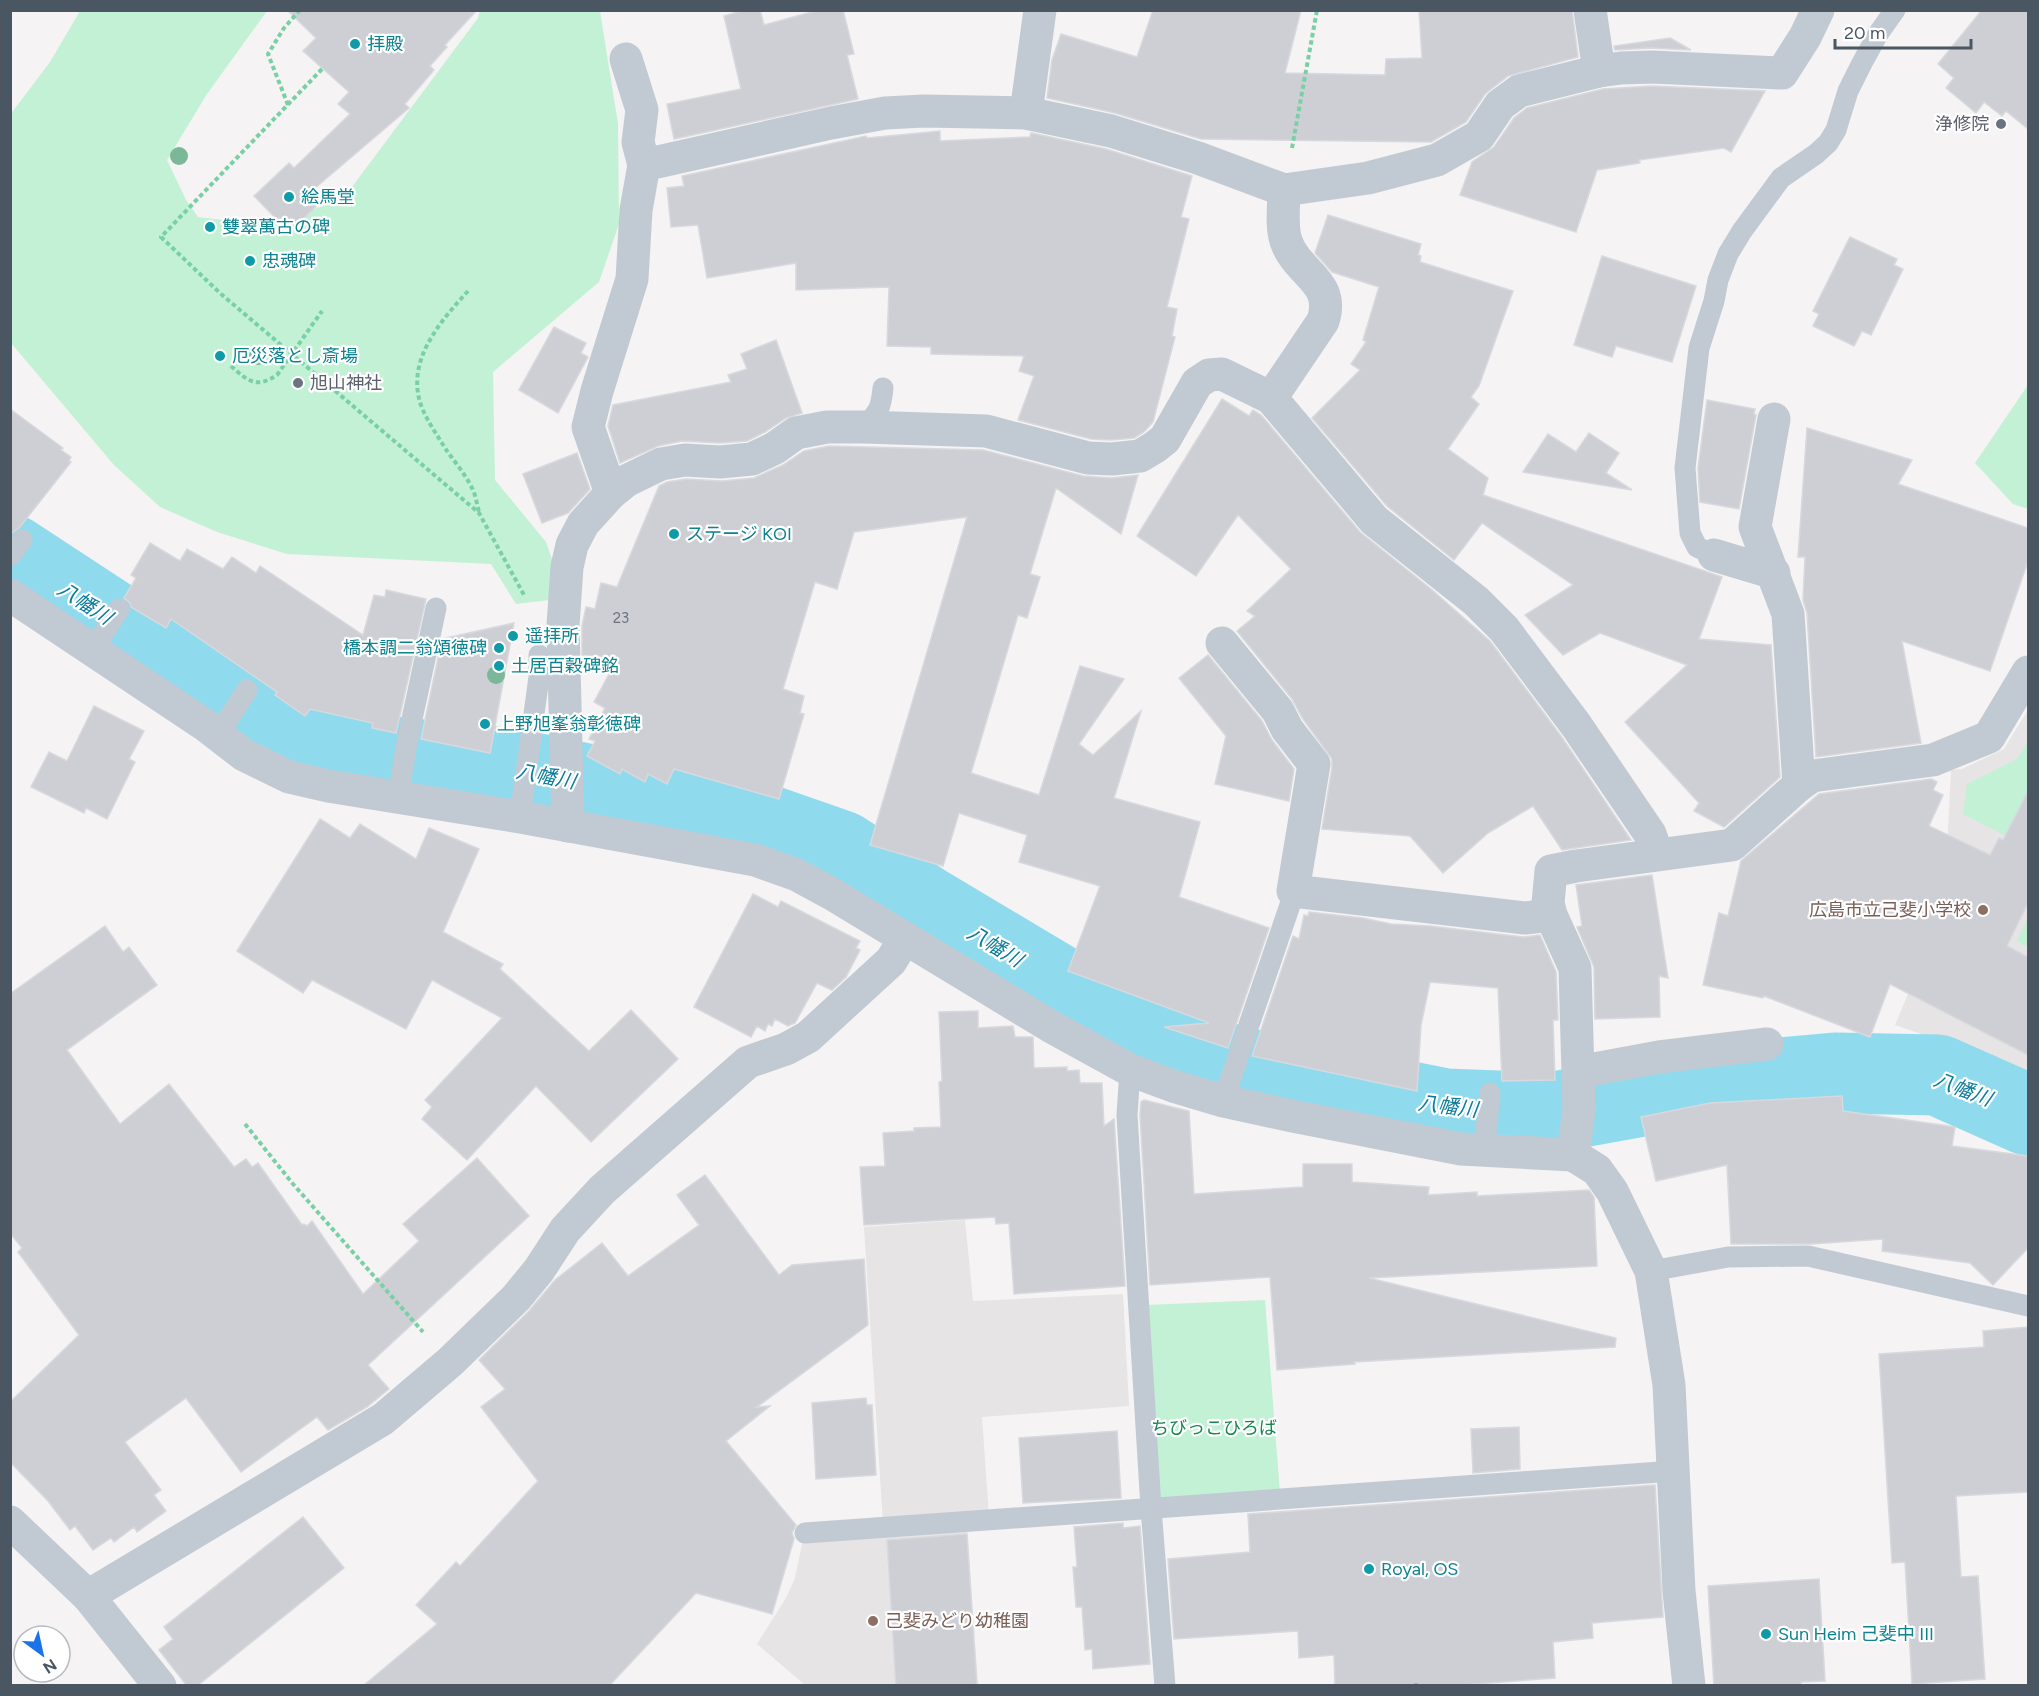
<svg xmlns="http://www.w3.org/2000/svg" width="2039" height="1696" font-family="Figtree,'Noto Sans JP',sans-serif">
<style>
.education{fill:#e6e4e5}
.green{fill:#c3f1d5}
.lines{fill:none;stroke-linecap:round;stroke-linejoin:round}
.river{stroke:#90daee;stroke-width:81}
.building{fill:#cdcfd5;stroke:#d7d9de;stroke-width:1.5}
.path{stroke:#7ad0a6;stroke-width:4;stroke-dasharray:4.5 3;stroke-linecap:butt}
.lane{stroke:#c1cad2;stroke-width:21}
.street{stroke:#c1cad2;stroke-width:33}
.tree{fill:#7bb799}
.culture-dot{fill:#0f9aa8;stroke:#fff;stroke-width:2}
.worship-dot{fill:#6b7280;stroke:#fff;stroke-width:2}
.education-dot{fill:#8d6e63;stroke:#fff;stroke-width:2}
.labels{text-anchor:middle;stroke-width:4.5;stroke-linejoin:round;paint-order:stroke}
.number-label{font-size:15px;fill:#6b747e}
.culture-label{font-size:18px;fill:#0d838f;stroke:#fff;text-anchor:start}
.worship-label{font-size:18px;fill:#5b616d;stroke:#fff;text-anchor:end}
.education-label{font-size:18px;fill:#785e54;stroke:#fff;text-anchor:end}
.park-label{font-size:18px;fill:#17864f;stroke:#fff}
.water-label{font-size:20px;font-style:italic;fill:#0c7c9b;stroke:#fff}
</style>
<rect width="100%" height="100%" fill="#f5f3f3"/>
<g class="education">
<path d="M2028,710v366l-34,-17 -99,-34 32,-76 19,-79 5,-100 11,-1 42,-20z"/>
<path d="M965,1220l8,81 150,-7 6,112 -147,11 7,99 -106,7 -19,-296z"/>
<path d="M967,1527l11,158h-173l-48,-41 29,-46 9,-20 8,-39z"/>
</g>
<g class="green">
<path d="M80,11h187l-60,83 -40,66 19,40 12,17 70,8 75,-26 135,-181 2,-7h120l18,113 1,100 -20,58 -106,90 2,108 51,62 9,26 -5,32 -34,4 -25,-40 -204,-10 -70,-22 -57,-25 -46,-42 -103,-122 -1,-228 40,-53z"/>
<path d="M2028,385v124l-15,-5 -38,-41z"/>
<path d="M2028,741v106l-65,-33 4,-30 50,-25z"/>
<path d="M2028,918v29l-11,-6z"/>
<path d="M1265,1300l15,193 -123,6 -11,-194z"/>
</g>
<g class="lines">
<path class="river" d="M10,554l262,172 35,16 66,13 141,14 230,48 97,34 83,54 191,114 58,27 65,21 207,42 104,4 154,-28 132,-12 103,2 90,40"/>
</g>
<g class="building">
<path d="M287,10h190l-32,35 2,2 -17,19 4,4 -29,34 4,4 -95,81 10,10 -35,33 -35,-36 35,-33 5,5 56,-54 -12,-10 11,-12 -46,-41 13,-13z"/>
<path d="M745,10h15l4,15 55,-15h24l11,44 -7,1 11,44 -184,40 -7,-35 74,-15 -17,-73z"/>
<path d="M1153,10h148l-16,63 100,2 1,-16 36,-1 -3,-48h153l6,47 -70,19 -23,18 -19,28 -35,20 -230,-3 -86,-26 -68,-15 5,-38 9,-26 76,23z"/>
<path d="M1982,10h46v119l-22,-18 -4,5 -18,-14 -8,11 -30,-25 8,-10 -16,-14z"/>
<path d="M1670,38l21,12 -40,-2 -36,2 -1,-4z"/>
<path d="M1652,86l113,5 -34,61 -7,-4 -85,12 1,3 -43,7 -21,62 -116,-37 12,-33 22,-15 20,-29 13,-10 76,-19z"/>
<path d="M940,131v10l90,-4 1,-4 75,16 86,27 -11,41 8,2 -22,88 10,2 -5,27 3,1 -22,85 -9,10 -10,6 -23,2 -20,-1 -73,-19 16,-44 -15,-5 5,-15 -93,-2v-7l-44,-1 2,-59 -93,3v-27l-89,15 -9,-53 -27,2 -4,-39 17,-2 -2,-10 184,-40 1,2z"/>
<path d="M1328,215l93,29 -3,11 3,1 -1,6 93,29 -34,95 -8,11 8,7 -31,45 40,29 -5,17 239,82 -23,62 72,6 9,132 -56,50 -30,-16 5,-8 -74,-81 62,-57 -87,-32 -37,22 -38,-40 48,-30 -91,-62 -28,37 -67,-54 -75,-88 48,-48 -9,-6 15,-22 -3,-2 16,-53 -47,-15 -17,-19z"/>
<path d="M1850,237l47,22 -3,6 9,4 -32,66 -9,-4 -8,15 -41,-20 6,-12 -6,-3z"/>
<path d="M1602,256l94,30 -24,76 -56,-16 -4,11 -38,-12z"/>
<path d="M554,327l32,16 -5,10 7,4 -30,56 -39,-23z"/>
<path d="M776,340l26,73 -16,5 -21,14 -18,9 -27,2 -38,-2 -24,5 -38,17 -12,-37 5,-21 118,-23 -3,-7 19,-6 -6,-15z"/>
<path d="M1222,399l27,17 4,-6 8,5 99,117 71,57 59,52 71,95 70,104 -69,10 -29,-44 -45,27 -45,40 -33,-37 -88,-7 10,-62v-8l-29,-40 -11,-20 -55,-68 18,-15 -8,-5 44,-42 -53,-54 -42,61 -59,-40z"/>
<path d="M1707,400l48,9 -1,5 2,1 -17,94 -39,-7 -2,-34z"/>
<path d="M10,409l53,39 -2,2 10,7 -2,4 2,1 -52,66 -9,6z"/>
<path d="M1807,428l105,32 -14,24 130,44v33l-38,110 -88,-30 19,102 -105,14 -9,-144 -4,-13 2,-43h-7z"/>
<path d="M1589,433l30,20 -13,20 26,17 -109,-18 25,-38 28,18z"/>
<path d="M829,446l154,4 100,26 28,2 27,-3 -17,59 -65,-46 -26,86 10,3 -13,41 -9,-3 -47,158 68,22 41,-129 44,13 -45,65 14,11 48,-44 -27,87 86,24 -21,75 90,31 -41,120 -64,-21 45,-4 -141,-52 32,-85 -81,-24 8,-27 -68,-22 -16,53 -73,-21 97,-328 -113,15 -17,57 -22,-7 -32,107 21,7 -4,17 4,1 -25,85 -105,-30 -7,15 -19,-10 -3,8 -23,-13 -2,5 -33,-18 8,-15 -6,-2 16,-31 -11,-6 21,-39 -33,-8v-29l4,-19 9,2 6,-26 16,4 42,-101 8,-4 19,-3 36,2 32,-3 29,-13 21,-14z"/>
<path d="M577,453l13,36 -22,24 -26,10 -19,-49z"/>
<path d="M150,543l30,18 7,-12 36,20 9,-12 24,16 4,-7 103,69 11,-40 11,2 1,-7 40,9 -30,134 -24,-5 1,-5 -63,-14 -5,7 -30,-21 2,-3 -106,-73 -5,9 -35,-21 -1,-4 -6,-5 12,-20 -5,-3z"/>
<path d="M514,623l-24,130 -69,-14 21,-100z"/>
<path d="M1208,655l54,66 10,19 22,29 -5,32 -74,-17 11,-48 -47,-58z"/>
<path d="M94,706l50,25 -15,28 6,3 -28,57 -21,-11 -2,5 -53,-26 18,-35 18,9z"/>
<path d="M1931,779l6,3 -4,8 10,5 -14,31 61,29 9,-17 4,2 25,-49v112l-21,43 21,11v98l-138,-71 -20,53 -106,-41 -1,2 -60,-13 16,-72 9,3 13,-55 78,-67z"/>
<path d="M320,819l30,19 10,-14 56,35 13,-31 50,21 -36,83 60,32 -3,5 89,82 42,-41 47,49 -87,83 -55,-56 -69,74 -45,-41 10,-12 -7,-7 77,-82 -70,-38 -26,49 -94,-49 -9,13 -66,-42z"/>
<path d="M1652,875l16,103 -9,-2 1,41 -65,2 -1,-52 -17,-40 5,-1 -6,-41z"/>
<path d="M753,894l25,13 3,-6 79,40 -4,7 4,2 -14,27 -14,13 -15,-7 -22,40 -7,3 -13,-7 -3,7 -4,-2 -3,7 -8,-5 -6,11 -57,-30z"/>
<path d="M1309,912l54,6 28,6 39,2 93,11 17,-2 16,37 2,48h-5l2,60 -53,1 -4,-93 -68,-6 -9,43 -4,66 -165,-35 41,-120 6,3 5,-24 4,1z"/>
<path d="M105,926l18,26 6,-5 28,38 -90,65 53,74 49,-40 65,83 12,-8 6,8 6,-4 44,62 2,-1 3,2 5,-5 51,73 56,-53 -16,-17 74,-66 52,58 -161,149 21,24 -22,18 -39,23 -11,-13 -76,55 -55,-74 -61,44 36,48 -7,5 12,16 -29,21 -3,-5 -20,15 -3,-4 -18,12 -18,-24 -5,4 -22,-29 -38,-39v-60l69,-67 -61,-83 4,-4 -12,-15v-239z"/>
<path d="M978,1011v17l35,-2 2,11h18l1,31 33,-1v4l12,-1 1,13h22l2,43 10,-7 11,167 -111,8 -5,-71 -13,1 -1,-7 -131,8 -4,-58 25,-1 -2,-33 31,-2v-3l27,-1 -2,-45 3,-1 -3,-69z"/>
<path d="M1842,1096l1,15 112,16 -3,19 76,10v92l-35,37 -23,-22 -88,-12 1,-12 -72,5h-80l-4,-79 -71,16 -15,-64 69,-14z"/>
<path d="M1144,1100l45,11 5,83 109,-7v-23h49v18l77,5 -1,8 49,-3v4l112,-6 5,7 3,69 -228,12 247,60 -1,9 -261,15 1,2 -78,6 -7,-93 -120,8 -10,-170 1,-13z"/>
<path d="M705,1175l74,100 13,-10 72,-6 4,66 -111,82 13,-1 -44,35 70,84 -4,8 2,6 -22,75 -76,-21 -87,93h-246l74,-62 -21,-19 40,-43 4,4 78,-85 -57,-74 24,-18 -26,-29 50,-49 26,-31 47,-37 26,33 71,-51 -22,-30z"/>
<path d="M2028,1327v165l-72,4 5,81 17,-1 7,103 -73,5 -7,-122 -13,1 -13,-209 105,-7 -1,-16z"/>
<path d="M866,1398l1,7h5l4,70 -60,4 -4,-76z"/>
<path d="M1519,1427l1,42 -47,4 -2,-44z"/>
<path d="M1117,1431l4,67 -98,5 -4,-65z"/>
<path d="M1655,1485l8,132 -71,6 1,15 -40,4 2,36 -106,8h-114l-1,-31 -35,3 -1,-27 -124,8 -6,-80 82,-7 -2,-38z"/>
<path d="M303,1517l41,51 -147,118h-10l-28,-36 14,-11 -9,-12z"/>
<path d="M1123,1523v5l17,-2 10,138 -57,5 -1,-20 -7,1 -3,-43h-6l-3,-40h4l-3,-40z"/>
<path d="M967,1534l10,152h-81l-9,-146z"/>
<path d="M1819,1579l6,102 -24,1v4h-87l-6,-100z"/>
</g>
<g class="lines">
<g class="path">
<path d="M322,69l-161,168 60,57 258,219 45,82"/>
<path d="M288,105l-20,-51 16,-26 16,-18"/>
<path d="M1292,148l25,-138"/>
<path d="M468,291c-28,31 -64,71 -46,117 6,14 15,27 23,40 9,13 21,27 28,42 3,7 4,15 6,22"/>
<path d="M231,366c17,15 25,23 46,9l45,-64"/>
<path d="M245,1124l48,60 130,148"/>
<path d="M1416,1683v3"/>
</g>
<g class="lane">
<path d="M864,427c15,-15 17,-19 19,-39"/>
<path d="M1714,555l-17,-8 -7,-14 -5,-65 14,-120 15,-47 4,-21 10,-26 14,-23 39,-53 35,-24 12,-11 8,-13 12,-39 14,-28 16,-29 17,-24"/>
<path d="M10,556l12,-16"/>
<path d="M93,650l26,-41"/>
<path d="M218,735l29,-45"/>
<path d="M398,797l9,-55 29,-134"/>
<path d="M520,817l19,-140v-22"/>
<path d="M1130,1070l-3,45 24,393 14,178"/>
<path d="M1223,1101l68,-199 2,-11"/>
<path d="M1484,1151l6,-58"/>
<path d="M1651,1271l77,-14 80,-1 220,50"/>
<path d="M805,1533l869,-62"/>
</g>
<g class="street">
<path d="M1590,10l9,61"/>
<path d="M1026,113l14,-103"/>
<path d="M644,165l187,-42 54,-10 39,-2 102,2 85,18 87,27 86,32 84,-12 69,-18 42,-24 21,-31 19,-14 80,-20 22,-3 31,-1 130,6 23,-36 13,-27"/>
<path d="M1271,398l52,-77c13,-40 -26,-47 -37,-80 -5,-15 -2,-36 -2,-51"/>
<path d="M1774,419l-19,108 33,87 11,171"/>
<path d="M611,493l-23,-66 9,-36 35,-112 4,-69 8,-45 -6,-23 4,-32 -16,-51"/>
<path d="M1714,555l60,18"/>
<path d="M10,595l195,130 39,30 45,22 39,9 192,31 235,43 42,15 35,19 218,132 80,44 46,17 47,14 69,15 169,33 112,6"/>
<path d="M1222,643l56,68 9,18 27,35 -21,127 232,27 26,-3"/>
<path d="M568,826l-5,-201 4,-58 5,-22 11,-21 28,-31 15,-12 35,-17 24,-4 35,2 32,-3 23,-11 21,-15 31,-6h37l122,4 102,27 24,1 28,-3 15,-9 10,-8 32,-56 12,-8 13,-1 49,24 103,122 102,81 28,28 72,96 74,109 7,20"/>
<path d="M1578,1072l81,-15 108,-13"/>
<path d="M10,1522l78,74 72,90"/>
<path d="M88,1596l295,-177 67,-57 66,-64 23,-28 26,-40 37,-40 146,-128 38,-13 22,-12 83,-76 14,-23"/>
<path d="M1689,1686l-10,-95 -10,-206 -18,-114 -39,-80 -15,-21 -24,-15 6,-46 -4,-141 -24,-53 -3,-12 3,-32 25,-5 156,-21 67,-60 13,-9 121,-16 56,-23 39,-65"/>
</g>
</g>
<g class="tree">
<circle cx="179" cy="156" r="9"/>
<circle cx="258" cy="356" r="9"/>
<circle cx="496" cy="675" r="9"/>
</g>
<g class="culture-dot">
<circle cx="355" cy="44" r="6"/>
<circle cx="289" cy="197" r="6"/>
<circle cx="210" cy="227" r="6"/>
<circle cx="250" cy="261" r="6"/>
<circle cx="220" cy="356" r="6"/>
<circle cx="674" cy="534" r="6"/>
<circle cx="513" cy="636" r="6"/>
<circle cx="499" cy="648" r="6"/>
<circle cx="499" cy="666" r="6"/>
<circle cx="485" cy="724" r="6"/>
<circle cx="1369" cy="1569" r="6"/>
<circle cx="1766" cy="1634" r="6"/>
</g>
<g class="worship-dot">
<circle cx="2001" cy="124" r="6"/>
<circle cx="298" cy="383" r="6"/>
</g>
<g class="education-dot">
<circle cx="1983" cy="910" r="6"/>
<circle cx="873" cy="1621" r="6"/>
</g>
<g class="labels">
<g class="number-label">
<text x="621" y="623">23</text>
</g>
<g class="culture-label">
<text x="367" y="50">拝殿</text>
<text x="301" y="203">絵馬堂</text>
<text x="222" y="233">雙翠萬古の碑</text>
<text x="262" y="267">忠魂碑</text>
<text x="232" y="362">厄災落とし斎場</text>
<text x="686" y="540">ステージ KOI</text>
<text x="525" y="642">遥拝所</text>
<text x="487" y="654" text-anchor="end">橋本調二翁頌徳碑</text>
<text x="511" y="672">土居百穀碑銘</text>
<text x="497" y="730">上野旭峯翁彰徳碑</text>
<text x="1381" y="1575">Royal, OS</text>
<text x="1778" y="1640">Sun Heim 己斐中 III</text>
</g>
<g class="worship-label">
<text x="1989" y="130">浄修院</text>
<text x="310" y="389" text-anchor="start">旭山神社</text>
</g>
<g class="education-label">
<text x="1971" y="916">広島市立己斐小学校</text>
<text x="885" y="1627" text-anchor="start">己斐みどり幼稚園</text>
</g>
<g class="park-label">
<text x="1214" y="1434">ちびっこひろば</text>
</g>
<g class="water-label">
<text transform="translate(85 603) rotate(33)" y="7">八幡川</text>
<text transform="translate(546 776) rotate(11)" y="7">八幡川</text>
<text transform="translate(995 946) rotate(31)" y="7">八幡川</text>
<text transform="translate(1963 1089) rotate(21)" y="7">八幡川</text>
<text transform="translate(1448 1106) rotate(7)" y="7">八幡川</text>
</g>
</g>
<rect width="2039" height="1696" fill="none" stroke="#4a5661" stroke-width="24"/>
<g transform="translate(42 1654) rotate(147)"><circle r="28" fill="#ffffff" stroke="#b7bbc0" stroke-width="1.5"/>
<path d="M0-4.5L10 22L0 15L-10 22Z" fill="#1a73e8"/>
<text y="-9" font-size="16" font-weight="bold" text-anchor="middle" fill="#4a5661">N</text>
</g>
<path d="M1835 39v9h136v-9" fill="none" stroke="#4a5661" stroke-width="3"/>
<text x="1844" y="39" font-size="18" fill="#4a5661" stroke="#ffffff" stroke-width="4.5" paint-order="stroke">20 m</text>
</svg>
